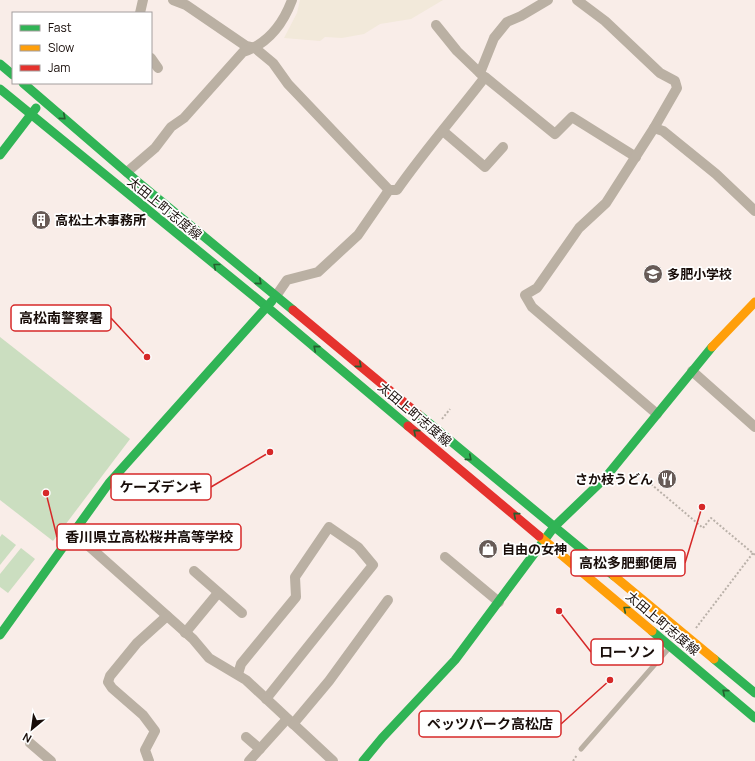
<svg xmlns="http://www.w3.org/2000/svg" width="755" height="761" font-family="Manrope,'Noto Sans JP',sans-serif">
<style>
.industrial{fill:#f2e9da}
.green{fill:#cbdec0}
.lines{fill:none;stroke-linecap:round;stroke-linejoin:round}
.path{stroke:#bab1a9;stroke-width:2;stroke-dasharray:2 2;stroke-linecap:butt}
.lane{stroke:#bab0a3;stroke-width:5}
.street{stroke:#bab0a3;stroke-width:10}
.fast{stroke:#30b455;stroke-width:9}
.slow{stroke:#ff9f0a;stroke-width:9}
.jam{stroke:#e5322d;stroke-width:9}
.oneway{stroke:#24602f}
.labels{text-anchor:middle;stroke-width:3.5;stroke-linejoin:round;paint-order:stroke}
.street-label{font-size:13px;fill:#180d09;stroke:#fff}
.poi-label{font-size:13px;font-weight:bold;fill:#180d09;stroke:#fff;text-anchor:start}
.leader{fill:none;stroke:#d62828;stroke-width:1.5}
.callout-dot{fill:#d62828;stroke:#fff;stroke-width:1.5}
.callout{fill:#fff;stroke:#d62828;stroke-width:1.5}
.callout-label{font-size:14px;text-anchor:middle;font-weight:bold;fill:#180d09}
</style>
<rect width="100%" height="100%" fill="#f9ede8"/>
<path class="industrial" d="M300,0h143l-32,19 -31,5 -16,10 -22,4 -17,-1 -5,4 -36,-3 13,-25z"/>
<g class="green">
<path d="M0,337l130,102 -77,102 -53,-41z"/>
<path d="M2,534l14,11 -16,20v-28z"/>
<path d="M21,548l14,11 -27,34 -8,-6v-13z"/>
</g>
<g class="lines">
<g class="path">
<path d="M442,419l8,-10"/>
<path d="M645,479l58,49 8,-10 44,37"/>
<path d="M696,628l57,-75"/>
<path d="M573,761l4,-6"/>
</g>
<path class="lane" d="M581,749l89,-102"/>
<g class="street">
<path d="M173,0l13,5 60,41 9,2 18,15 15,21 101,106"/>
<path d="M577,0l28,21 55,52 15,8 2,7 -23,40"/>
<path d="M140,13l3,-13"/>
<path d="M436,25l21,26 26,25"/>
<path d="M151,58l7,10"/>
<path d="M480,73l14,-35 13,-16 14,-6 27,-16"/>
<path d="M443,131l42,36 18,-20"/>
<path d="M127,172l28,-24 16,-21 13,-9 59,-66c25,-8 40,-28 49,-52"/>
<path d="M276,296l11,-16 31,-8 40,-37 31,-45h8c27,-39 59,-75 88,-113l70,57 17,-17 64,40"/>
<path d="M692,371l63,56"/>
<path d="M657,414l-125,-107 -7,-12 12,-7 42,-60 27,-25 48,-75 9,3 53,43 39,37"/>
<path d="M73,532l120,107 16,19 37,22 87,81"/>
<path d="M445,557l54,45"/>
<path d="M194,571l48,42"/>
<path d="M185,633l33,-40"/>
<path d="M238,674l3,-10 55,-67 -1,-20 34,-50 29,20 15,18 -107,134"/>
<path d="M293,724l36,-43 59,-81"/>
<path d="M246,737l14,12"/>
<path d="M30,743l21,18"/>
<path d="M149,761l-4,-11 10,-19 -12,-16 -31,-27 -4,-6 2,-6 27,-33 30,-27"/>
<path d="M249,761l38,-42"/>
</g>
<g class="fast">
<path d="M0,64l13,11"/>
<path d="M23,83l116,100 154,127"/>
<path d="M0,89l267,218 141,119"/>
<path d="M0,155l36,-47"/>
<path d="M418,414l196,162"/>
<path d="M652,631l103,87"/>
<path d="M0,635l109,-152 163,-182"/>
<path d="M714,659l41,34"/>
<path d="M363,761l19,-23 73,-78 99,-133 51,-49 107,-131"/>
</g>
<g class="slow">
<path d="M712,347l43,-45"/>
<path d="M539,536l113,95"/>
<path d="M614,576l100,83"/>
</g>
<g class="jam">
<path d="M293,310l125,104"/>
<path d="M408,426l131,110"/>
</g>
</g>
<defs><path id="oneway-chevron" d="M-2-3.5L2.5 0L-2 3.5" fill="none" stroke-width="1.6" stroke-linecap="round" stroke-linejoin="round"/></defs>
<g class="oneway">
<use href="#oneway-chevron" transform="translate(63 117) rotate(40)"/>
<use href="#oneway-chevron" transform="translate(216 266) rotate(-141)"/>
<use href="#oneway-chevron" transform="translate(259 282) rotate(40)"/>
<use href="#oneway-chevron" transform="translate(316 348) rotate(-140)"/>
<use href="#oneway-chevron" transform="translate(359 365) rotate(40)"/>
<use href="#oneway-chevron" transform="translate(416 432) rotate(-140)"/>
<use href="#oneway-chevron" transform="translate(469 458) rotate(40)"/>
<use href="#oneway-chevron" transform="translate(516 515) rotate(-140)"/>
<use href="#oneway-chevron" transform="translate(626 609) rotate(-141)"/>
<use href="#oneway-chevron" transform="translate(725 692) rotate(-140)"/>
</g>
<defs>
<symbol id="building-disc" viewBox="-11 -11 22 22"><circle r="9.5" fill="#675b57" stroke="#fff"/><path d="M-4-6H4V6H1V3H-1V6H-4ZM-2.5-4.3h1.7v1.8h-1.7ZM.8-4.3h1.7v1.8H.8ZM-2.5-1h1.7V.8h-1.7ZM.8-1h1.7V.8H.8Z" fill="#fff"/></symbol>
<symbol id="school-disc" viewBox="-11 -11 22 22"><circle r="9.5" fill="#675b57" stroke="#fff"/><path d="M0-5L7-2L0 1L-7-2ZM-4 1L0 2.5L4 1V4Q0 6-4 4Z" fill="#fff"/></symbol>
<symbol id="restaurant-disc" viewBox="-11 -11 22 22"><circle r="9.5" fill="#675b57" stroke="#fff"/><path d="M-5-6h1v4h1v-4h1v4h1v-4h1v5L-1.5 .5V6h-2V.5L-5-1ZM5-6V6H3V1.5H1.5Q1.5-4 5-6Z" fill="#fff"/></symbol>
<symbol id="shop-disc" viewBox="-11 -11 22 22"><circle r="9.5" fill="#675b57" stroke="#fff"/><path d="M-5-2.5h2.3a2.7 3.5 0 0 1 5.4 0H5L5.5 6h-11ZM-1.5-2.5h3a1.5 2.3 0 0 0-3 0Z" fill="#fff"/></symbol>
</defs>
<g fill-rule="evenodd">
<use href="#building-disc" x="30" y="209" width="22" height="22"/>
<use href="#school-disc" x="642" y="263" width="22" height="22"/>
<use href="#restaurant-disc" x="656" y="468" width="22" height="22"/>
<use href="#shop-disc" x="477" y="538" width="22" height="22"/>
</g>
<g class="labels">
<g class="street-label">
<text transform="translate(165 208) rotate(39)" y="5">太田上町志度線</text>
<text transform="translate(415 414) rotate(40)" y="5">太田上町志度線</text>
<text transform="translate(663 623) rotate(40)" y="5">太田上町志度線</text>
</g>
<g class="poi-label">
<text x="55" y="225">高松土木事務所</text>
<text x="667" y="279">多肥小学校</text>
<text x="653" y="484" text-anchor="end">さか枝うどん</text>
<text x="502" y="554">自由の女神</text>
</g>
</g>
<path class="leader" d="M147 357L111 318M270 452L211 487M46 493L57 537M702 507L685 563M559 611L591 652M610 680L561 724"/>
<g class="callout-dot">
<circle cx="147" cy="357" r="4"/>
<circle cx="270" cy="452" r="4"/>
<circle cx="46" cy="493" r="4"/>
<circle cx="702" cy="507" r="4"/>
<circle cx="559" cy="611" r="4"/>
<circle cx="610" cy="680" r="4"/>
</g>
<g class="callout">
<rect x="11" y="305" width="100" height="26" rx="4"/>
<rect x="111" y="474" width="100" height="26" rx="4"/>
<rect x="57" y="524" width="184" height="26" rx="4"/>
<rect x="571" y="550" width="114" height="26" rx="4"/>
<rect x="591" y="639" width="72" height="26" rx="4"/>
<rect x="419" y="711" width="142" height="26" rx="4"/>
</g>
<g class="callout-label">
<text x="61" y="323">高松南警察署</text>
<text x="161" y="492">ケーズデンキ</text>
<text x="149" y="542">香川県立高松桜井高等学校</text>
<text x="628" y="568">高松多肥郵便局</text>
<text x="627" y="657">ローソン</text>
<text x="490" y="729">ペッツパーク高松店</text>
</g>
<rect x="12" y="12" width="140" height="72" fill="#ffffff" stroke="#a39e9d"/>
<rect x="20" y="25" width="20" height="6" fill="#30b455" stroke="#a39e9d"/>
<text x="48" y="32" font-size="12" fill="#180d09">Fast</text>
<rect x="20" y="45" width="20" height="6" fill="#ff9f0a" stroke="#a39e9d"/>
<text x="48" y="52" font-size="12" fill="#180d09">Slow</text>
<rect x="20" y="65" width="20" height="6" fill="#e5322d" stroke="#a39e9d"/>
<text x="48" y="72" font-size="12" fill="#180d09">Jam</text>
<g transform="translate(32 729) rotate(209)" stroke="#ffffff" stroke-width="3" paint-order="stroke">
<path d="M0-3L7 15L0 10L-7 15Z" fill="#180d09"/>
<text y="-6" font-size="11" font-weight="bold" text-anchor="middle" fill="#180d09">N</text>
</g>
</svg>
